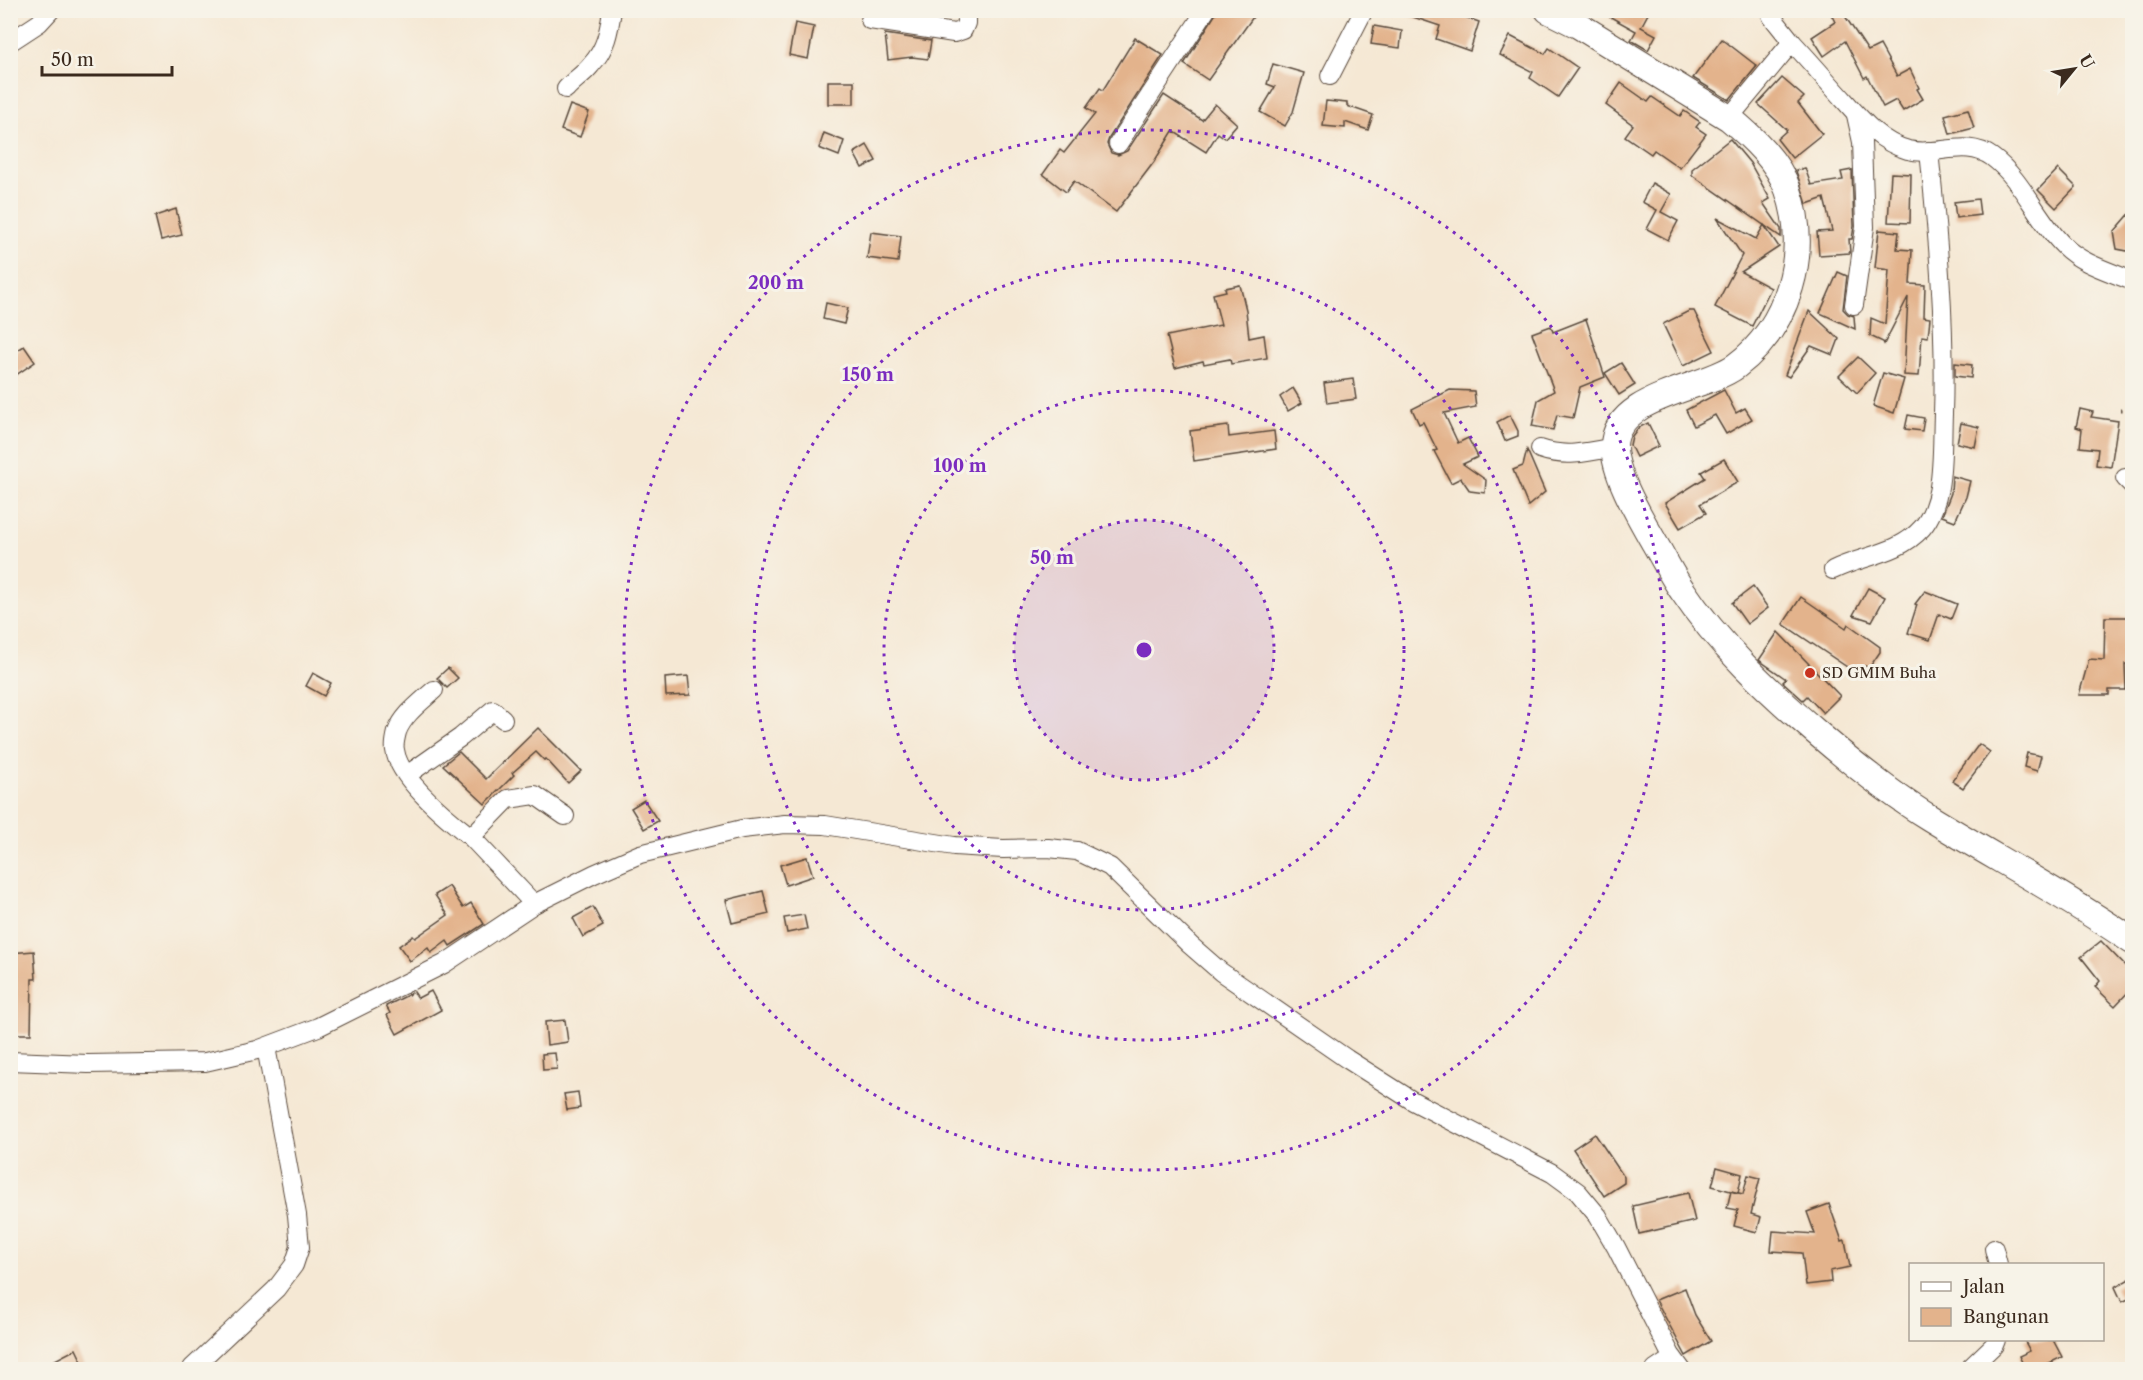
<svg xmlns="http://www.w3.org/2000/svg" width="2143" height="1380" font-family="'Libre Caslon Text',serif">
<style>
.building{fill:#e3b38c}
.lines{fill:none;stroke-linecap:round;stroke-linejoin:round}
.minor-casing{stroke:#574639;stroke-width:20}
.highway-casing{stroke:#574639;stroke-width:28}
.path{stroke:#574639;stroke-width:3;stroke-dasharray:1.5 4.5;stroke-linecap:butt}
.minor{stroke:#fff;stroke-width:18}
.highway{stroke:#fff;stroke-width:26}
.ring{fill:none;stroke:#7b2cbf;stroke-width:3;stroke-dasharray:3 6}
.poi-dot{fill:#c8321e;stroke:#f7f3e8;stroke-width:2}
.labels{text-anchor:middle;stroke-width:6;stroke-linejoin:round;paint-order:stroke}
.poi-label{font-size:15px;fill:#3b2a1e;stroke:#f7f3e8;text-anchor:start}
.centre{fill:#7b2cbf;stroke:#f7f3e8;stroke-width:3}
.ring-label{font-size:18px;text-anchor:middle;font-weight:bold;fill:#7b2cbf;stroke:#f7f3e8;stroke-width:6;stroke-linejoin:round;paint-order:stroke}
</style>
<rect width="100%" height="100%" fill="#f7f3e8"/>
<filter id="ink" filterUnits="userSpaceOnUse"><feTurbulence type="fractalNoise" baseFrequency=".0167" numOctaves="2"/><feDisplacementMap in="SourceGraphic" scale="12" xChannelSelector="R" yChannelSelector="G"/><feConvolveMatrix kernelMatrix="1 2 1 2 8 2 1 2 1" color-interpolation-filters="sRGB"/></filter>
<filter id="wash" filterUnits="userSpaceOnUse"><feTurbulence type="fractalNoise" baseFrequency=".008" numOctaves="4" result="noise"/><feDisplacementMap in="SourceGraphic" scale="24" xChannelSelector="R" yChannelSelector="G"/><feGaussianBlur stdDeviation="1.35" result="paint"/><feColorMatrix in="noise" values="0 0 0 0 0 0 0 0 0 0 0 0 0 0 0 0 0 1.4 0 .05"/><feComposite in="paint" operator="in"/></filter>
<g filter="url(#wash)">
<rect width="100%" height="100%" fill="#f5e8d4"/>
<g id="blocks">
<g class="building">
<path d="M1218,10h40l-50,70 -24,-16z"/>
<path d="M1401,10h44l34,12 -9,29 -34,-12 4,-13 -39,-13z"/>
<path d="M1598,10h52l-9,17 15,8 -8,15 -17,-10 5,-9z"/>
<path d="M1829,10h12l27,41 12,-6 17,31 13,-7 9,19 -2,1 6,10 -20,12 -7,-11 -13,7 -16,-31 -3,2 -19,-37 -21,15 -12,-19 23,-15z"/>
<path d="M795,23l19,4 -6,32 -19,-4z"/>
<path d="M1374,26l28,5 -2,17 -29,-4z"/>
<path d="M885,34l46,7 -3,18 -16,-2 -24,3z"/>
<path d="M1510,36l35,18 4,-6 29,20 -20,29 -28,-19 3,-6 -33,-17z"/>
<path d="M1135,38l28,17 -54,83 -2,6 4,9 7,2 9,-4 37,-56 38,25 13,-16 22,20 -12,14 -7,-5 -12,19 -33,-21 -19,31 -38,50 -42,-31 -8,11 -23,-18 17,-24 4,3 31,-39 -9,-6 14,-20 3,2z"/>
<path d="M1722,39l35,27 -28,34 -36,-22z"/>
<path d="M1273,64l31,9 -11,39 -8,14 -25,-14 15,-25 -8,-3z"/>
<path d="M1782,78l22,19 -6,6 24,31 -30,24 -15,-19 10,-9 -29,-26z"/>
<rect x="828" y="81" width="26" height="23"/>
<path d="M1621,83l27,19 4,-5 28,19 4,-5 16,11 -4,5 10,7 -26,34 -26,-18 -3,4 -26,-18 8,-11 -27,-20z"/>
<path d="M1326,101l21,2v3l26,9 -5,15 -23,-8v6l-22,-2z"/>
<path d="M570,105l19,7 -9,25 -19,-7z"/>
<path d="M1968,109l6,19 -24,6 -5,-19z"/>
<path d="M824,133l20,8 -5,15 -20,-8z"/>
<path d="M1730,139l20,24 20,36 -7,4 18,26v8l-89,-62v-6z"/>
<path d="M867,145l9,16 -14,7 -8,-15z"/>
<path d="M1805,168l6,17 32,-5 -2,-8 11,-2 2,56 -2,13h-3l1,14 -31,2 -2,-23 15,-1 -8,-33 -17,6 -11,-33z"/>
<path d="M2058,169l18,18 -20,21 -18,-18z"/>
<path d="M1891,173l20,1 -1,49 -22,-1z"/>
<path d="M1652,183l19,11 -10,18 17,9 -10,19 -21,-11 10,-19 -15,-8z"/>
<path d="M1978,199l2,16 -24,3 -2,-16z"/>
<path d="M176,209l6,26 -21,5 -6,-24z"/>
<path d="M2133,210v42l-16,-3 -3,-17z"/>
<path d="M1717,218l39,21 8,-14 15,22 -38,25 30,16 -19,38 -37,-19 27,-52z"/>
<path d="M1879,230l20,2 -2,17 15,1 -2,34 15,1 -1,32 6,1 -2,19 -6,-1 -3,40 -15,-1 4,-78 -24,47 -1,-2 -13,-6 1,-18 14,6 4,-54 -14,-2z"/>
<path d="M871,232l30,4 -3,26 -31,-4z"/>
<path d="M1838,272l9,4 -4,33 5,5 6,2 1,13 -35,-16z"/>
<path d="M1240,285l6,25 3,28 15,-3 3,23 -36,6 -1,-5 -26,5 -1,-3 -28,7 -8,-32 54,-11 -8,-31 13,-3 -1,-3z"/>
<path d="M826,303l22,5 -4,16 -21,-5z"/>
<path d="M1689,311h5l20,40 -31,15 -20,-42z"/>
<path d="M1809,311l30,28 -6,16 -22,-9 -22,31 -4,-2z"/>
<path d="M1586,319l19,58 -25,10 -7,31 -16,-3 -4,15 -21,-4 6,-26 16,-9 -22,-58 19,-7 2,6z"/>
<path d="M24,346l11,16 -25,17v-24z"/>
<path d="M1858,357l17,16 -18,20 -18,-17z"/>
<path d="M1621,363l14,22 -16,10 -14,-22z"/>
<path d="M1955,363l17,2 -1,13 -16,-2z"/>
<path d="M1883,373l21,6 -10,34 -21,-7z"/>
<path d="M1353,379l3,20 -29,4 -3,-20z"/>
<path d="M1293,388l9,15 -14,8 -8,-14z"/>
<path d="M1450,390l24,1 2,16 -32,6 14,30 10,-5 10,19 -15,7 23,16 -1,13 -15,-2 -9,-13 -10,5 -17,-32 3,-1 -14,-28 -4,2 -7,-15z"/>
<path d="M1724,390l12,23 9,-5 7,11 -26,15 -11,-19 -21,11 -8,-16z"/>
<path d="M2080,409l13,3 -2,5 27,4 -7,46 -15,-2 2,-16 -18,-2 2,-18 -6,-2z"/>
<path d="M1510,415l8,16v5l-13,5 -8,-19z"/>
<path d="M1908,415l16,3 -2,13 -17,-2z"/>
<path d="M1648,423l11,23 -23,11 -6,-12 2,-9 6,-8z"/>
<path d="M1961,423l18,4 -4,20 -18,-4z"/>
<path d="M1228,426l1,11 45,-6 2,18 -82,12 -4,-30z"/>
<path d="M1527,450l18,42 -17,14 -15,-36 10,-4z"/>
<path d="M1724,459l14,23 -38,22 6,9 -26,15 -15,-25 40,-25 -4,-6z"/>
<path d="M1952,476l18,5 -4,16 -11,24 -13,-5 9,-23z"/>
<path d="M1753,587l15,21 -21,16 -15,-21z"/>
<path d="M1868,588l17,9 -13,24 -19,-6z"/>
<path d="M1925,591l32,13 -6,15 -12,-5 -9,26 -22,-7 9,-28 -2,-1z"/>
<path d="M1801,597l45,31 2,-4 32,23v5l-11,16 -4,-2 -6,9 -76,-51z"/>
<path d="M2105,617h28v47h-8l1,26h-17v5h-30l10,-36 15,1z"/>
<path d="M1778,632l62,64 -17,17 -16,-17 -4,4 -20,-18 3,-3 -27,-19z"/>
<path d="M448,668l10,10 -11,10 -10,-10z"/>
<path d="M313,673l18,10 -7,13 -18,-10z"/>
<path d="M688,676l2,19 -24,1 -1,-18z"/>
<path d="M538,728l43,43 -13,12 -22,-24 -2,1 -8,-8 -24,21 2,2 -29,29 -42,-39 16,-13 27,27z"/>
<path d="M1979,744l11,8 -27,36 -11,-7z"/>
<path d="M2027,753l14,3 -4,15 -13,-4z"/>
<path d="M644,800l14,21 -14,8 -13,-21z"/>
<path d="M807,857l6,19 -27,9 -6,-20z"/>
<path d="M449,886l14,22 8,-5 13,21 -34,22 -3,-5 -16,12 -3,-5 -18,13 -11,-15 14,-10 2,2 33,-23 -13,-20z"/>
<path d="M763,891l6,23 -37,9 -6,-23z"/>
<path d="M593,907l10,19 -20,11 -10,-19z"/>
<path d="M804,915l3,14 -20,4 -3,-15z"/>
<path d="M2101,941l32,33v13l-18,19 -20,-19 5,-6 -19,-24z"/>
<path d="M34,951l2,28h-4l-1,55h-21v-81z"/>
<path d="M431,991l10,19 -44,24 -10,-19 3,-2 -4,-7 28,-14 4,6z"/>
<path d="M565,1020l3,22 -21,3 -2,-23z"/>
<path d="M555,1053l2,16 -14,1 -1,-16z"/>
<path d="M578,1092l2,16 -13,2 -3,-16z"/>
<path d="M1595,1134l29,43v6l-20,13 -31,-47z"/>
<path d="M1717,1167l25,7 -4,19 -26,-7z"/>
<path d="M1748,1175l12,3 -9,36 10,3 -4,15 -23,-6 4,-16 -11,-2 4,-17 12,3z"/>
<path d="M1688,1193l7,28 -56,13 -6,-28z"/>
<path d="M1829,1204l13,37 3,-1 5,27 -20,4 1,11 -25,3 -4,-32 -31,-2 2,-20 42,3 -8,-22z"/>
<path d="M2133,1277v20l-11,5 -7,-15z"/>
<path d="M1685,1288l10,27 16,26 -25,15 -30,-56z"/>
<path d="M2024,1340h29l9,17 -23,11 -3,-5 -11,5 -6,-12 11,-5z"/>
<path d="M76,1349l10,21h-26l-5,-10z"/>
</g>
</g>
</g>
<g filter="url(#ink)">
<use href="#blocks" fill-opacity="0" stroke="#574639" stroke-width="1.5"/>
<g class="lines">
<defs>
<g id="minor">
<path d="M1769,10l3,7 20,25"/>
<path d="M870,20l84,13 9,-3 3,-7v-13"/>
<path d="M10,42l29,-19 12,-13"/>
<path d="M1330,76l34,-66"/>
<path d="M566,89c8,-9 18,-15 25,-24 15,-16 18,-34 21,-55"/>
<path d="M1729,118l63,-76c15,16 29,32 43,48 21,23 41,51 73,60 29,7 58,-12 84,7 31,23 45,63 72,89 18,18 45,25 68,35"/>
<path d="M1118,144l88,-134"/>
<path d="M1854,305l11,-78 -3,-85 -6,-27"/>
<path d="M1540,449c25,9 49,3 74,-2"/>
<path d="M2125,478l7,7"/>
<path d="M1833,570c30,-15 65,-15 89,-42 9,-10 15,-27 17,-41 4,-24 3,-49 4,-73 3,-88 -5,-176 -14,-263"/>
<path d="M434,690c-13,12 -31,25 -37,42 -1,4 -3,14 -2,18 4,30 54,70 76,87"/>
<path d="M407,775l54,-38 32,-27 10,9"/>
<path d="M534,904l-63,-67 37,-38 27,-4 30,21"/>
<path d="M10,1061l78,3 117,-2 52,-12 61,-23 126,-63 90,-60 60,-30 46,-20 102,-25 43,-5 40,1 129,21 49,3 45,-1 29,3 33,16 80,78 31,27 126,87 66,42 139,72 26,19 20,24 18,31 55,108 11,15"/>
<path d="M1994,1249l4,15"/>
<path d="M192,1368l84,-79 18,-24 6,-18 -3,-32 -31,-168"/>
<path d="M1655,1370l18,-12"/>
<path d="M1968,1370l26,-25 2,-5"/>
</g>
<path id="highway" d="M1548,10l30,15 151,93c23,19 49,43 59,72 22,63 1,136 -52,176 -33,24 -121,29 -122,80 0,29 27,73 41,98 9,15 17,32 27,46 36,54 85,100 134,142 36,31 73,61 114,86 67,41 137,78 202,123"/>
</defs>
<use href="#minor" class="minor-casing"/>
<use href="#highway" class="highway-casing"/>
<path class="path" d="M2120,410h12"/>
<use href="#minor" class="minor"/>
<use href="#highway" class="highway"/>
</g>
</g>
<circle cx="1144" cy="650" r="130" fill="#7b2cbf" fill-opacity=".12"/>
<g class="ring">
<circle cx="1144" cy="650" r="130"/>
<circle cx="1144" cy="650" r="260"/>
<circle cx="1144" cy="650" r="390"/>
<circle cx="1144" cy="650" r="520"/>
</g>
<circle class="poi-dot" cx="1810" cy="673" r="6"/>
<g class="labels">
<g class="poi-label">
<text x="1822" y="678">SD GMIM Buha</text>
</g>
</g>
<circle cx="1144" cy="650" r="9" class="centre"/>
<g class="ring-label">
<text x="776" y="289">200 m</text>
<text x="868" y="381">150 m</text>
<text x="960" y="472">100 m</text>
<text x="1052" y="564">50 m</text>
</g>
<rect width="2143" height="1380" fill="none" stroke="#f7f3e8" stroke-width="36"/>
<rect x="1909" y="1263" width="195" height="78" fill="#f7f3e8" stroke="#aca397" stroke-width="1.5"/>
<rect x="1921" y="1282" width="30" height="9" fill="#ffffff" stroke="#aca397" stroke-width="1.5"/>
<text x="1963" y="1293" font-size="18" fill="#3b2a1e">Jalan</text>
<rect x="1921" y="1308" width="30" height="18" fill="#e3b38c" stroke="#aca397" stroke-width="1.5"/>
<text x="1963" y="1323" font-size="18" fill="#3b2a1e">Bangunan</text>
<g transform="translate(2074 69) rotate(60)" stroke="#f7f3e8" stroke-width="4.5" paint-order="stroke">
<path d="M0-4.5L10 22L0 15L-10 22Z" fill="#3b2a1e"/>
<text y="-9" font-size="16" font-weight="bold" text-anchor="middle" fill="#3b2a1e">U</text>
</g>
<path d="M42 66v9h130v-9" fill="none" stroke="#3b2a1e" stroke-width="3"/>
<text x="51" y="66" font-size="18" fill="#3b2a1e" stroke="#f7f3e8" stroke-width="4.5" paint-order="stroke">50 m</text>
</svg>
